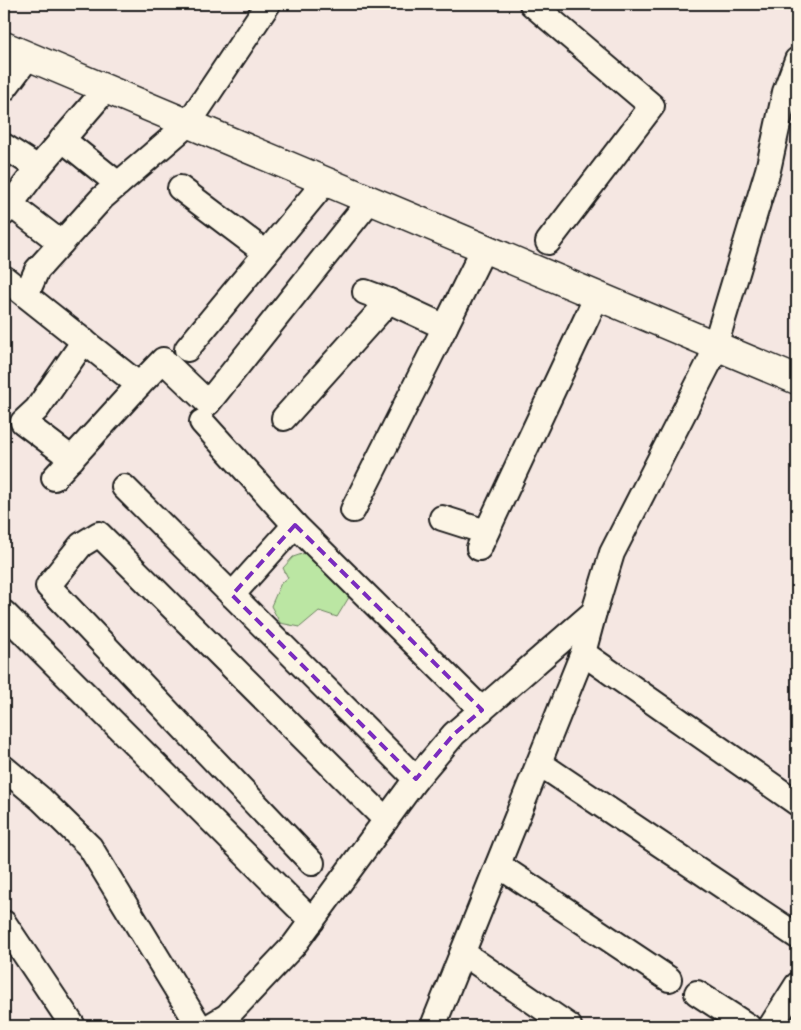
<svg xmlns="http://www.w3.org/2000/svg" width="801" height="1030" font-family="'Patrick Hand',sans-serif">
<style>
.green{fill:#bbe6a3;stroke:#6c8160}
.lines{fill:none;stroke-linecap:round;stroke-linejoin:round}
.street-casing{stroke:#1c1c1c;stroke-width:28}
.secondary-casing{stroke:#1c1c1c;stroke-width:31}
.street{stroke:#fcf5e5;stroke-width:24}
.secondary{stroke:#fcf5e5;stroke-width:28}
.marked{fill:none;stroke:#7b2cbf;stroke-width:4;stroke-dasharray:10 6;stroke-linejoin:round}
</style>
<rect width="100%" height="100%" fill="#f5e7e2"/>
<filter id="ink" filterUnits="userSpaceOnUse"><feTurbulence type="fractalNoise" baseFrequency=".02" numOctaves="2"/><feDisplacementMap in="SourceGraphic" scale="10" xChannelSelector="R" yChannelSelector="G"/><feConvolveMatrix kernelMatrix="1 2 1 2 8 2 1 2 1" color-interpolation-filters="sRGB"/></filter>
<g filter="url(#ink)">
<path class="green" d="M308,552l43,42 -14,23 -18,-6 -19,16 -20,-4 -9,-17 10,-23 7,-5 -5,-10 10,-11z"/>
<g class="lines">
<defs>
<g id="street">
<path d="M532,4l120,102 -104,136"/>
<path d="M4,89l24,-32"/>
<path d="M62,139l56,45"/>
<path d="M4,146l34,22 -34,45"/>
<path d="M38,168l68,-79"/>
<path d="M180,188l86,65"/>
<path d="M10,204l51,39"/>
<path d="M4,278l135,107 24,-25 45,43 162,-203"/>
<path d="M365,292l24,9"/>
<path d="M26,295l11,-25 65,-72 86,-74 80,-120"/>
<path d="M445,327l39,-79"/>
<path d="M187,349l138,-167"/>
<path d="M284,418l105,-117 56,26 -92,183"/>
<path d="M202,422l93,103"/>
<path d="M72,459l-49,-37 14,-13 47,-68"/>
<path d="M54,478l85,-93"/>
<path d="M124,487l292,292"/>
<path d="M442,518l44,14"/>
<path d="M479,548l118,-252"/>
<path d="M232,595l63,-70 187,185"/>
<path d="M4,613l308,308"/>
<path d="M583,653l214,150"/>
<path d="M539,763l258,173"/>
<path d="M4,768l37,31 49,48 109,179"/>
<path d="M312,863l-264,-277 33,-41 18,-11 287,286"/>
<path d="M498,865l171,114"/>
<path d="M4,923l69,103"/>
<path d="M463,953l106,73"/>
<path d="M697,993l51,33"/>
<path d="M210,1026l17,-10 67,-71 122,-166 38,-45 140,-122 18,-59 98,-192 5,-15 53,-176 17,-78 12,-32"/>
<path d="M433,1026l150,-373 11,-41"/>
<path d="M771,1026l26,-41"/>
</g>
<path id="secondary" d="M4,46l793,334"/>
</defs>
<use href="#street" class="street-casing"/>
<use href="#secondary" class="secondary-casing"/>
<use href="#street" class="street"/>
<use href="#secondary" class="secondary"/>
</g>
</g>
<path class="marked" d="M295,525l187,185 -28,24 -38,45 -184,-184z"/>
<rect width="801" height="1030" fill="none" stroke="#fcf5e5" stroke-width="20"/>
<rect x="10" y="10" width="781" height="1010" fill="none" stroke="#1c1c1c" stroke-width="2" filter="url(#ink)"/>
</svg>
